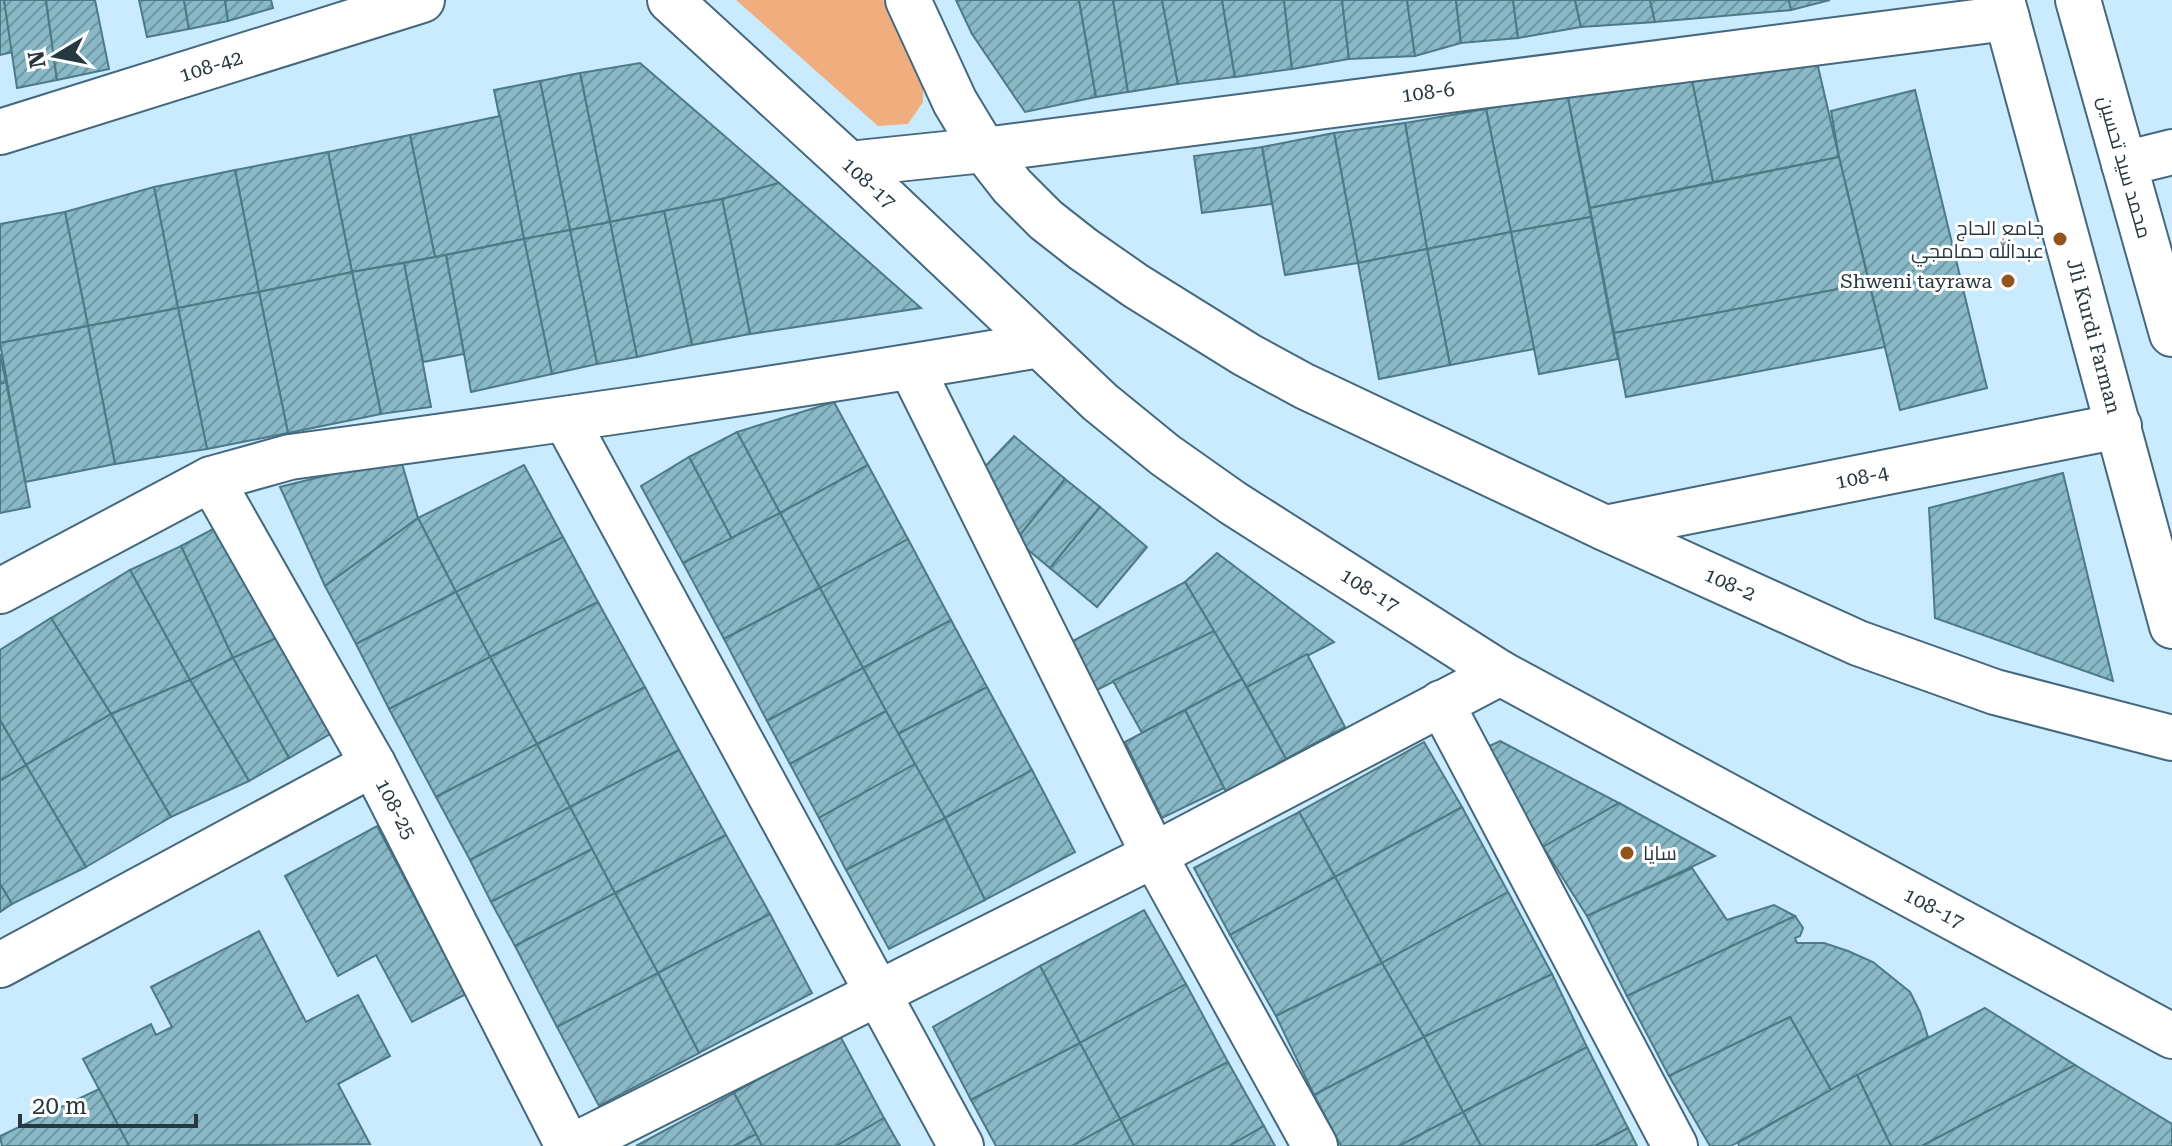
<svg xmlns="http://www.w3.org/2000/svg" width="2172" height="1146" font-family="'Roboto Serif',Cairo,serif">
<style>
.grass{fill:#f0ae7f}
.building{fill:url(#building-hatch);stroke:#4c7a86;stroke-width:2}
.lines{fill:none;stroke-linecap:round;stroke-linejoin:round}
.minor-casing{stroke:#44687e;stroke-width:48}
.major-casing{stroke:#44687e;stroke-width:48}
.minor{stroke:#fff;stroke-width:44}
.major{stroke:#fff;stroke-width:44}
.poi-dot{fill:#93531d;stroke:#fff;stroke-width:3}
.labels{text-anchor:middle;stroke-width:6;stroke-linejoin:round;paint-order:stroke}
.street-label{font-size:20px;fill:#283841;stroke:#fff}
.poi-label{font-size:20px;fill:#283841;stroke:#fff;text-anchor:end}
</style>
<defs>
<pattern id="building-hatch" width="6" height="6" patternUnits="userSpaceOnUse" patternTransform="scale(2)"><rect width="6" height="6" fill="#89b9c6"/><path d="M-1 1l2-2M0 6l6-6M5 7l2-2" fill="none" stroke="#7097a2"/></pattern>
</defs>
<rect width="100%" height="100%" fill="#caeafe"/>
<path class="grass" d="M736,0h147l40,83v19l-15,22 -30,2z"/>
<g class="building">
<path d="M0,0h4l9,52 -13,3z"/>
<path d="M4,0h42l11,80 -40,8z"/>
<path d="M46,0h49l14,69 -52,11z"/>
<path d="M139,0h45l5,29 -42,8z"/>
<path d="M184,0h41l3,21 -39,8z"/>
<path d="M225,0h46l2,8 -45,13z"/>
<path d="M956,0h123l17,97 -71,15 -53,-78z"/>
<path d="M1079,0h34l15,92 -32,5z"/>
<path d="M1113,0h49l16,84 -50,8z"/>
<path d="M1162,0h60l13,77 -57,7z"/>
<path d="M1222,0h62l8,69 -57,8z"/>
<path d="M1284,0h58l7,59 -57,10z"/>
<path d="M1342,0h65l8,56 -66,3z"/>
<path d="M1407,0h49l5,43 -46,13z"/>
<path d="M1456,0h57l5,38 -57,5z"/>
<path d="M1513,0h62l6,27 -63,11z"/>
<path d="M1575,0h75l5,22 -74,5z"/>
<path d="M1650,0h139l2,10 -136,12z"/>
<path d="M1789,0h41l-39,10z"/>
<path d="M1816,58l23,99 -126,25 -22,-106z"/>
<path d="M640,63l139,120 -57,16 -112,23 -30,-149z"/>
<path d="M580,73l30,149 -40,8 -30,-149z"/>
<path d="M1691,76l22,106 -123,26 -23,-115z"/>
<path d="M540,81l30,149 -46,9 -30,-149z"/>
<path d="M1915,90l72,298 -87,22 -61,-253 -8,-46z"/>
<path d="M1567,93l24,124 -80,15 -25,-123z"/>
<path d="M1486,109l25,123 -84,17 -22,-126z"/>
<path d="M500,116l24,123 -89,18 -25,-122z"/>
<path d="M1405,123l22,126 -69,14 -24,-130z"/>
<path d="M1334,133l24,130 -73,12 -23,-128z"/>
<path d="M410,135l25,122 -83,15 -24,-120z"/>
<path d="M1262,147l10,57 -70,9 -8,-57z"/>
<path d="M328,152l24,120 -93,20 -24,-122z"/>
<path d="M1839,157l30,126 -255,50 -24,-125z"/>
<path d="M235,170l24,122 -81,16 -24,-121z"/>
<path d="M779,183l74,65 68,60 -171,26 -28,-135z"/>
<path d="M154,187l24,121 -90,18 -23,-114z"/>
<path d="M722,199l28,135 -58,11 -28,-134z"/>
<path d="M664,211l28,134 -55,12 -27,-135z"/>
<path d="M65,212l23,114 -88,17v-119z"/>
<path d="M1591,217l27,142 -79,15 -28,-142z"/>
<path d="M610,222l27,135 -40,7 -27,-134z"/>
<path d="M570,230l27,134 -45,10 -28,-135z"/>
<path d="M1511,232l23,117 -84,16 -23,-116z"/>
<path d="M524,239l28,135 -81,18 -25,-137z"/>
<path d="M1427,249l23,116 -71,14 -21,-116z"/>
<path d="M446,255l18,99 -41,8 -19,-99z"/>
<path d="M404,263l27,144 -50,7 -29,-142z"/>
<path d="M352,272l29,142 -93,19 -29,-141z"/>
<path d="M1869,283l16,64 -259,50 -12,-64z"/>
<path d="M259,292l29,141 -81,16 -29,-141z"/>
<path d="M178,308l29,141 -92,15 -27,-138z"/>
<path d="M88,326l27,138 -90,18 -25,-139z"/>
<path d="M0,354l6,28 -6,2z"/>
<path d="M6,382l24,125 -30,6v-129z"/>
<path d="M834,402l34,63 -88,48 -43,-81z"/>
<path d="M737,432l43,81 -48,26 -43,-82z"/>
<path d="M1014,436l51,43 -49,61 -39,-65z"/>
<path d="M400,457l18,61 -93,68 -45,-99z"/>
<path d="M689,457l43,82 -49,24 -42,-77z"/>
<path d="M524,465l39,72 -107,55 -38,-74z"/>
<path d="M868,465l40,74 -88,49 -40,-75z"/>
<path d="M2063,473l50,208 -178,-63 -6,-110z"/>
<path d="M1065,479l35,28 -50,61 -34,-28z"/>
<path d="M1100,507l47,40 -50,60 -47,-39z"/>
<path d="M780,513l40,75 -96,51 -41,-76z"/>
<path d="M418,518l38,74 -100,52 -31,-58z"/>
<path d="M228,521l57,113 -52,24 -52,-112z"/>
<path d="M563,537l35,65 -108,55 -34,-65z"/>
<path d="M908,539l43,81 -88,48 -43,-80z"/>
<path d="M181,546l52,112 -43,22 -60,-110z"/>
<path d="M1217,553l117,89 -87,45 -62,-105z"/>
<path d="M130,570l60,110 -79,34 -60,-96z"/>
<path d="M1185,582l29,49 -119,60 -26,-48z"/>
<path d="M820,588l43,80 -96,53 -43,-82z"/>
<path d="M456,592l34,65 -101,52 -33,-65z"/>
<path d="M598,602l47,85 -108,57 -47,-87z"/>
<path d="M51,618l60,96 -85,51 -26,-45v-70z"/>
<path d="M951,620l36,67 -89,47 -35,-66z"/>
<path d="M1214,631l28,48 -100,54 -29,-52z"/>
<path d="M285,634l50,97 -46,27 -56,-100z"/>
<path d="M1307,654l38,73 -59,32 -39,-72z"/>
<path d="M490,657l47,87 -101,53 -47,-88z"/>
<path d="M233,658l56,100 -40,23 -59,-101z"/>
<path d="M863,668l23,43 -96,53 -23,-43z"/>
<path d="M1242,679l44,80 -60,33 -41,-82z"/>
<path d="M190,680l59,101 -78,36 -60,-103z"/>
<path d="M645,687l34,63 -109,57 -33,-63z"/>
<path d="M987,687l45,83 -87,48 -47,-84z"/>
<path d="M1185,710l39,78 -62,30 -37,-76z"/>
<path d="M886,711l29,53 -96,54 -29,-54z"/>
<path d="M111,714l60,103 -85,50 -60,-102z"/>
<path d="M0,720l26,45 -26,16z"/>
<path d="M1500,741l119,62 -76,44 -58,-99z"/>
<path d="M1424,742l38,65 -127,70 -36,-65z"/>
<path d="M537,744l33,63 -100,53 -34,-63z"/>
<path d="M679,750l47,85 -111,58 -45,-86z"/>
<path d="M915,764l30,54 -99,52 -27,-52z"/>
<path d="M26,765l60,102 -74,37 -12,-20v-103z"/>
<path d="M1032,770l43,82 -90,48 -40,-82z"/>
<path d="M1619,803l96,53 -128,60 -44,-69z"/>
<path d="M570,807l22,42 -101,53 -21,-42z"/>
<path d="M1462,807l46,85 -126,71 -47,-86z"/>
<path d="M1299,812l36,65 -105,58 -36,-67z"/>
<path d="M945,818l40,82 -96,49 -43,-79z"/>
<path d="M377,826l89,168 -54,28 -36,-67 -38,21 -53,-100z"/>
<path d="M726,835l44,79 -112,59 -43,-80z"/>
<path d="M592,849l23,44 -100,53 -24,-44z"/>
<path d="M1692,868l35,52 47,-15 21,11 -168,80 -40,-80z"/>
<path d="M1335,877l47,86 -106,53 -46,-81z"/>
<path d="M0,884l12,20 -12,8z"/>
<path d="M1508,892l44,82 -128,63 -42,-74z"/>
<path d="M615,893l43,80 -101,54 -42,-81z"/>
<path d="M1144,910l42,74 -106,59 -40,-77z"/>
<path d="M770,914l42,79 -113,60 -41,-80z"/>
<path d="M1795,916l8,12 -3,8 -5,2 2,5h27l24,8 25,11 37,30 10,20 8,25 -97,53 -41,-73 -121,59 -42,-80z"/>
<path d="M259,931l47,91 52,-27 32,61 -52,28 32,60 -241,2 -46,-87 68,-35 5,11 16,-8 -21,-40z"/>
<path d="M1382,963l42,74 -110,58 -38,-79z"/>
<path d="M1040,966l40,77 -109,57 -38,-73z"/>
<path d="M658,973l41,80 -100,53 -42,-79z"/>
<path d="M1552,974l35,73 -124,65 -39,-75z"/>
<path d="M1186,984l42,78 -108,57 -40,-76z"/>
<path d="M1985,1008l90,57 -153,81h-31l-34,-71z"/>
<path d="M1790,1017l41,73 -100,56h-21l-41,-70z"/>
<path d="M839,1034l45,84 -48,28h-74l-28,-53z"/>
<path d="M1424,1037l39,75 -64,34h-58l-27,-51z"/>
<path d="M1080,1043l40,76 -48,27h-76l-25,-46z"/>
<path d="M1587,1047l41,81 -33,18h-114l-18,-34z"/>
<path d="M1228,1062l36,64 -35,20h-95l-14,-27z"/>
<path d="M2075,1065l97,59v22h-250z"/>
<path d="M1857,1075l34,71h-152l-1,-3z"/>
<path d="M99,1089l30,57h-127l-2,-10z"/>
<path d="M734,1093l22,41 -22,12h-98z"/>
<path d="M1463,1112l18,34h-82z"/>
<path d="M884,1118l16,28h-64z"/>
<path d="M1120,1119l14,27h-62z"/>
<path d="M1264,1126l11,20h-46z"/>
<path d="M1628,1128l9,18h-42z"/>
<path d="M756,1134l6,12h-28z"/>
</g>
<g class="lines">
<defs>
<g id="minor">
<path d="M670,0l179,164 251,238 65,53 68,48 267,170 672,363"/>
<path d="M908,0l47,102 29,48 28,36 34,34 37,29 53,37 111,69 57,31 301,142 253,115 137,49 177,46"/>
<path d="M0,132l422,-132"/>
<path d="M849,164l135,-14 1023,-132"/>
<path d="M2124,164l48,-12"/>
<path d="M911,367l243,488 161,291"/>
<path d="M566,420l395,726"/>
<path d="M211,479l162,285 195,382"/>
<path d="M1605,528l514,-102"/>
<path d="M0,591l211,-112 79,-22c250,-34 500,-69 749,-112"/>
<path d="M1441,703l234,443"/>
<path d="M0,965l373,-201"/>
<path d="M573,1146l581,-291 346,-182"/>
</g>
<g id="major">
<path d="M2002,0l170,626"/>
<path d="M2078,0l94,334"/>
</g>
</defs>
<use href="#minor" class="minor-casing"/>
<use href="#major" class="major-casing"/>
<use href="#minor" class="minor"/>
<use href="#major" class="major"/>
</g>
<g class="poi-dot">
<circle cx="2060" cy="239" r="8"/>
<circle cx="2008" cy="281" r="8"/>
<circle cx="1627" cy="853" r="8"/>
</g>
<g class="labels">
<g class="street-label">
<text transform="translate(211 66) rotate(-17)" y="7">108-42</text>
<text transform="translate(1428 92) rotate(-7)" y="7">108-6</text>
<text transform="translate(2125 167) rotate(74)" y="7">محمد سید تحسین</text>
<text transform="translate(869 183) rotate(43)" y="7">108-17</text>
<text transform="translate(2094 336) rotate(75)" y="7">Jli Kurdi Farman</text>
<text transform="translate(1862 477) rotate(-11)" y="7">108-4</text>
<text transform="translate(1730 584) rotate(24)" y="7">108-2</text>
<text transform="translate(1370 590) rotate(32)" y="7">108-17</text>
<text transform="translate(396 809) rotate(63)" y="7">108-25</text>
<text transform="translate(1934 908) rotate(28)" y="7">108-17</text>
</g>
<g class="poi-label">
<text x="2044" y="235">جامع الحاج<tspan x="2044" dy="23">عبدالله حمامجي</tspan></text>
<text x="1992" y="288">Shweni tayrawa</text>
<text x="1643" y="860" text-anchor="start">سايا</text>
</g>
</g>
<g transform="translate(56 56) rotate(260)" stroke="#ffffff" stroke-width="6" paint-order="stroke">
<path d="M0-6L14 30L0 20L-14 30Z" fill="#283841"/>
<text y="-12" font-size="22" font-weight="bold" text-anchor="middle" fill="#283841">N</text>
</g>
<path d="M20 1114v12h176v-12" fill="none" stroke="#283841" stroke-width="4"/>
<text x="32" y="1114" font-size="24" fill="#283841" stroke="#ffffff" stroke-width="6" paint-order="stroke">20 m</text>
</svg>
